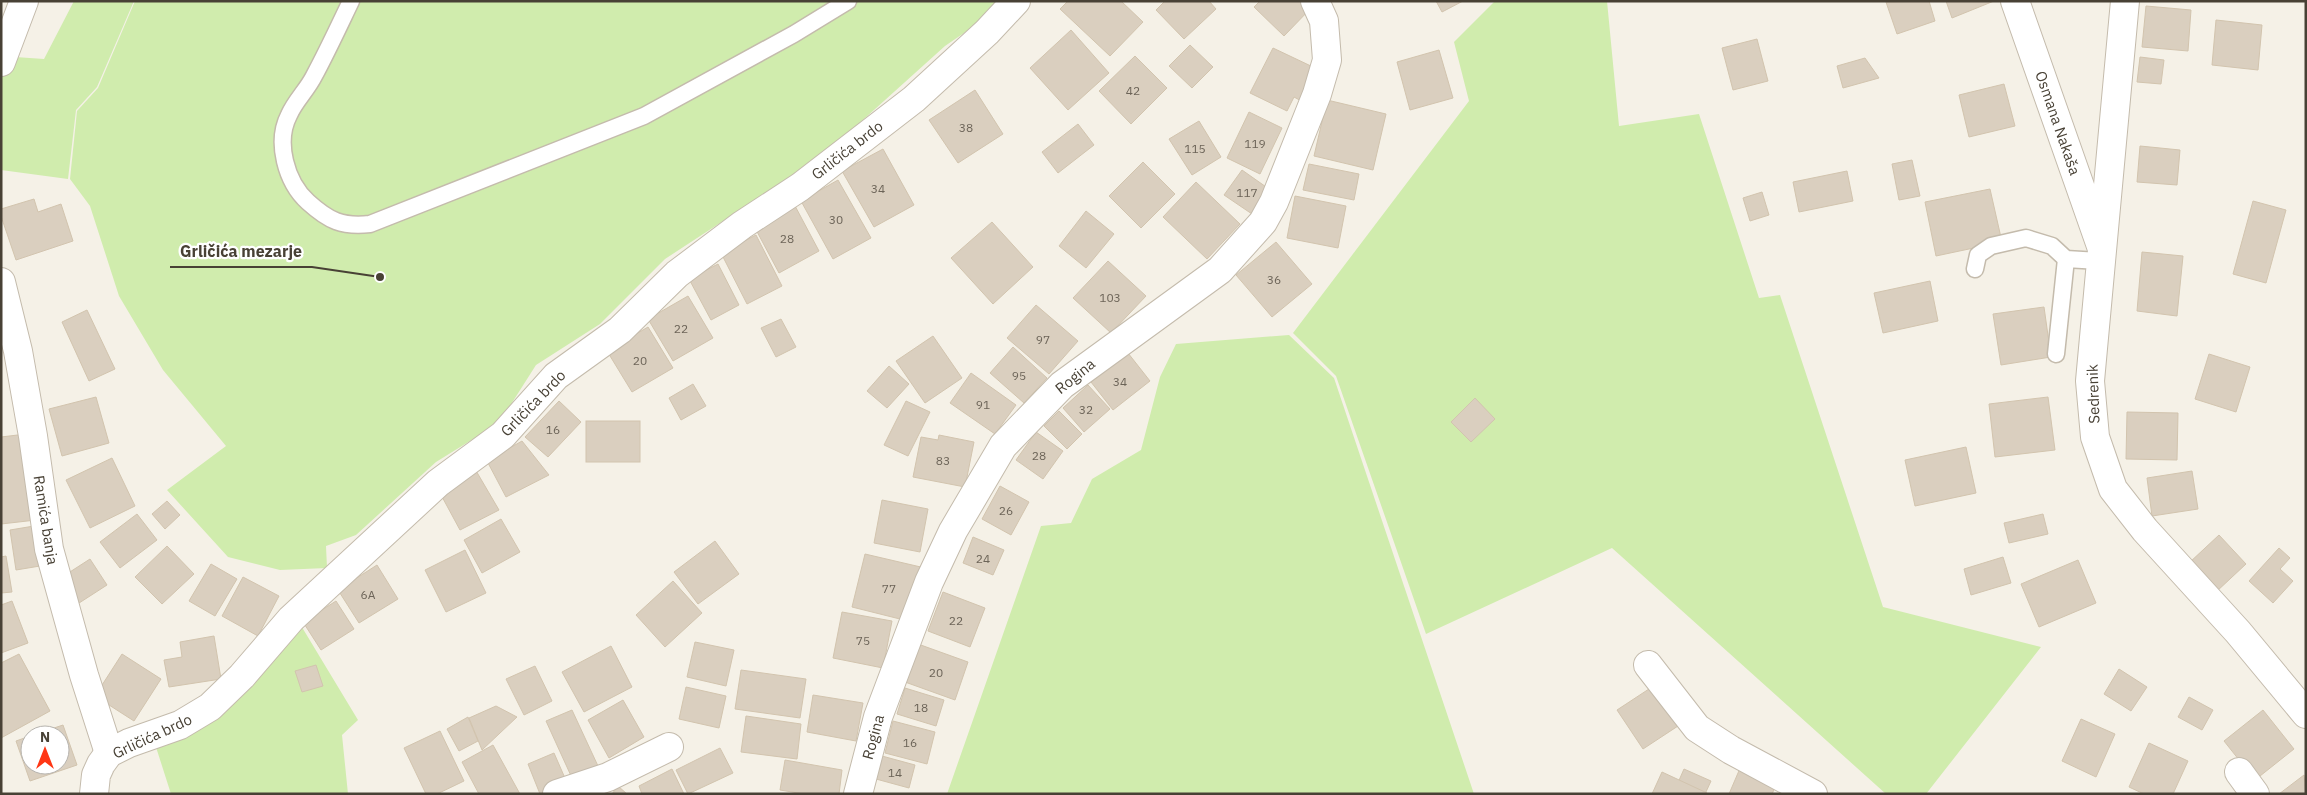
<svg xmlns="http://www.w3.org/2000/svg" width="2307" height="795" viewBox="0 0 2307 795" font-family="'IBM Plex Sans',sans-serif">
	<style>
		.green { fill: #d0ecad }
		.building { fill: #dacfbf; stroke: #d2c4ae }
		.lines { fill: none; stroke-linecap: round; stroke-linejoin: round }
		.service-casing { stroke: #c4bbac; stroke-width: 19 }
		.minor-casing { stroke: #c4bbac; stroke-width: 30 }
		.tertiary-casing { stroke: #c4bbac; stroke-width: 30 }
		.service { stroke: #fff; stroke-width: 16 }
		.minor { stroke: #fff; stroke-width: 28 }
		.tertiary { stroke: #fff; stroke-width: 28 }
		.labels { text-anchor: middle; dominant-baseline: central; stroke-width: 4.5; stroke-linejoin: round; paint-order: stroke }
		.number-label { font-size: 12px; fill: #6c6458 }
		.street-label { font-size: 15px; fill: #484135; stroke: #fff }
		.leader { fill: none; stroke: #484135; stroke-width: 2 }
		.callout-dot { fill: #484135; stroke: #fff; stroke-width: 2 }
		.callout-label { font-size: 16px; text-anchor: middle; font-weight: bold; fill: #484135; stroke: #fff; stroke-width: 4.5; stroke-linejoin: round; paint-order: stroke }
	</style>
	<rect width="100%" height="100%" fill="#f5f1e7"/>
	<!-- green -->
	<g class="green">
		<path d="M74 1H134L97 87 76 110 68 179 1 170V56L44 59Z"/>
		<path d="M135 1H999L983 20 945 46 824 155 665 259 600 324 536 365 499 423 436 462 356 535 326 546 327 568 280 570 228 557 167 490 226 446 163 370 119 296 90 206 70 179 77 111 98 88Z"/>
		<path d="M1495 1H1607L1619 126 1699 114 1759 298 1780 295 1883 607 2041 647 1926 794H1886L1612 548 1426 634 1336 376 1293 333 1469 101 1454 42Z"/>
		<path d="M1289 335 1334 378 1474 794H947L1041 526 1071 523 1092 479 1141 450 1160 377 1176 344Z"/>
		<path d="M297 619 358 720 342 735 348 794H171L155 744Z"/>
	</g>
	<!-- building -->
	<g class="building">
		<path d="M1068 1H1121L1143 22 1110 56 1060 9Z"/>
		<path d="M1165 1H1209L1216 9 1184 39 1156 10Z"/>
		<path d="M1260 1H1308L1313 6 1284 36 1254 7Z"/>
		<path d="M1436 1H1463L1442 12Z"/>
		<path d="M1929 1 1935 21 1897 34 1886 2Z"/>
		<path d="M1946 1H1994L1952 18Z"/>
		<path d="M2146 6 2191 10 2188 51 2142 47Z"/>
		<path d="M2216 20 2262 25 2258 70 2212 65Z"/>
		<path d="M1071 30 1109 73 1068 110 1030 68Z"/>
		<path d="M1757 39 1768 81 1733 90 1722 48Z"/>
		<path d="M1190 45 1213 67 1192 88 1169 66Z"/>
		<path d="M1273 48 1313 67 1306 81 1313 85 1305 103 1294 97 1287 111 1250 93Z"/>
		<path d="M1439 50 1453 98 1410 110 1397 62Z"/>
		<path d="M1135 56 1167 88 1131 124 1099 91Z"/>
		<path d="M2140 57 2164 60 2161 84 2137 82Z"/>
		<path d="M1865 58 1879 78 1843 88 1837 66Z"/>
		<path d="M2004 84 2015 126 1969 137 1959 95Z"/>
		<path d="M975 90 1003 134 958 163 929 120Z"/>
		<path d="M1327 100 1386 114 1373 170 1314 156Z"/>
		<path d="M1249 112 1282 128 1260 174 1227 158Z"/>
		<path d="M1199 121 1221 157 1192 175 1169 139Z"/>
		<path d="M1078 124 1094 145 1058 173 1042 152Z"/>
		<path d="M2140 146 2180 150 2177 185 2137 182Z"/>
		<path d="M883 149 914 205 874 227 842 171Z"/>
		<path d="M1912 160 1920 196 1899 200 1892 164Z"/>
		<path d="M1143 162 1175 194 1141 228 1109 196Z"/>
		<path d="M1309 164 1359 174 1354 200 1303 190Z"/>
		<path d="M1242 170 1269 189 1252 214 1224 195Z"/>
		<path d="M1847 171 1853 201 1799 212 1793 182Z"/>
		<path d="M838 180 871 238 833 259 801 201Z"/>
		<path d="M1196 182 1240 224 1207 259 1163 217Z"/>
		<path d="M1990 189 2002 242 1936 256 1925 202Z"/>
		<path d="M1762 192 1769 215 1750 221 1743 198Z"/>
		<path d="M1295 196 1346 206 1338 248 1287 238Z"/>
		<path d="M34 199 38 212 61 204 73 241 16 260 1 216V209Z"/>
		<path d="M2253 201 2286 210 2266 283 2233 274Z"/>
		<path d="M794 204 819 251 779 273 754 226Z"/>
		<path d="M1086 211 1114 234 1086 268 1059 246Z"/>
		<path d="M992 222 1033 267 993 304 951 258Z"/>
		<path d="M756 235 782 286 747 304 721 253Z"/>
		<path d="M1276 242 1312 284 1272 317 1236 275Z"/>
		<path d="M2142 252 2183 256 2177 316 2137 311Z"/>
		<path d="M1108 261 1146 296 1111 333 1073 298Z"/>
		<path d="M718 264 739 305 711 320 689 279Z"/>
		<path d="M1930 281 1938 321 1883 333 1874 293Z"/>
		<path d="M688 296 713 338 673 361 648 319Z"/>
		<path d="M1036 305 1078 341 1049 374 1007 338Z"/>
		<path d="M2044 307 2051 357 2001 365 1993 314Z"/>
		<path d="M87 310 115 369 89 381 62 322Z"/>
		<path d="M781 319 796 347 776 357 761 328Z"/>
		<path d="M648 327 673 368 632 392 607 351Z"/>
		<path d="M933 336 962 378 925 403 896 361Z"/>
		<path d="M1013 347 1047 378 1024 403 990 373Z"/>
		<path d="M1128 353 1150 381 1113 410 1091 382Z"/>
		<path d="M2209 354 2250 367 2236 412 2195 399Z"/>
		<path d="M889 366 909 384 887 408 867 391Z"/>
		<path d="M971 373 1016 405 995 434 950 403Z"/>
		<path d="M693 384 706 406 681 420 669 398Z"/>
		<path d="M1088 385 1110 409 1084 432 1063 408Z"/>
		<path d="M96 397 109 443 62 456 49 409Z"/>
		<path d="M2048 397 2055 450 1995 457 1989 404Z"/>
		<path d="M1475 398 1495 419 1471 442 1451 422Z"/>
		<path d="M559 401 581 422 548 457 525 437Z"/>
		<path d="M906 401 930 412 908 456 884 445Z"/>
		<path d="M1059 411 1082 434 1067 449 1044 426Z"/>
		<path d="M2127 412 2178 413 2177 460 2126 459Z"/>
		<rect x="586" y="421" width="54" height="41"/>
		<path d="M1036 432 1063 451 1043 479 1016 460Z"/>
		<path d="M26 434 36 520 1 524V437Z"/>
		<path d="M939 435 974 442 965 487 913 477 921 437 938 440Z"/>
		<path d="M522 441 549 475 506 497 487 461Z"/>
		<path d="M1966 447 1976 493 1915 506 1905 460Z"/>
		<path d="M112 458 135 506 90 528 66 480Z"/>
		<path d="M475 469 499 510 460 530 440 493Z"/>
		<path d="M2192 471 2198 509 2152 516 2147 478Z"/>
		<path d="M1000 486 1029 502 1011 535 982 519Z"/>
		<path d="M882 500 928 509 920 552 874 543Z"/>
		<path d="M167 501 180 515 165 529 152 514Z"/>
		<path d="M137 514 157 540 120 568 100 542Z"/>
		<path d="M2043 514 2048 534 2009 543 2004 523Z"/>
		<path d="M501 519 520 552 482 573 464 540Z"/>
		<path d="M34 526 40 566 16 570 10 530Z"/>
		<path d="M2219 535 2246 564 2216 592 2189 563Z"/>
		<path d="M973 537 1004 550 993 575 963 563Z"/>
		<path d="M715 541 739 574 698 604 674 572Z"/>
		<path d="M167 546 194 574 162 604 135 577Z"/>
		<path d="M2279 548 2290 558 2280 569 2293 581 2273 603 2249 581Z"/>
		<path d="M465 550 486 593 446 612 425 570Z"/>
		<path d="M865 554 925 568 912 622 852 607Z"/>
		<path d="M6 556 12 592 1 593V557Z"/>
		<path d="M2003 557 2011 583 1971 595 1964 569Z"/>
		<path d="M90 559 107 585 76 605 59 579Z"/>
		<path d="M2078 560 2096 603 2039 627 2021 584Z"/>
		<path d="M211 564 237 579 215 616 189 601Z"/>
		<path d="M377 565 398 599 359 623 338 590Z"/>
		<path d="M243 577 279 596 258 636 222 616Z"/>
		<path d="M673 581 702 613 665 647 636 615Z"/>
		<path d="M943 592 985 608 970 647 928 631Z"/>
		<path d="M12 601 28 643 1 653V605Z"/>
		<path d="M336 601 354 629 321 650 303 622Z"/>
		<path d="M842 612 892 621 883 668 833 658Z"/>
		<path d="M214 636 221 679 169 687 164 660 182 657 180 642Z"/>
		<path d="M695 642 734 650 726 686 687 677Z"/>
		<path d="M918 644 968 662 955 700 905 682Z"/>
		<path d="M611 646 632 687 584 712 562 672Z"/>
		<path d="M19 654 50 711 1 738V663Z"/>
		<path d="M122 654 161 679 134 721 95 696Z"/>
		<path d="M316 665 323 686 302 692 295 671Z"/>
		<path d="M535 666 552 701 524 715 506 679Z"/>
		<path d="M2119 669 2147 687 2131 711 2104 694Z"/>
		<path d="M741 670 806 679 800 718 735 709Z"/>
		<path d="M686 687 726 696 719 728 679 719Z"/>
		<path d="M1652 687 1678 726 1643 749 1617 710Z"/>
		<path d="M905 688 944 700 936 726 897 714Z"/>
		<path d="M813 695 863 703 856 741 807 732Z"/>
		<path d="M2189 697 2213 710 2202 730 2178 717Z"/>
		<path d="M623 700 644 737 609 758 588 720Z"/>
		<path d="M496 706 517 717 482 750 469 718Z"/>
		<path d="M572 710 598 766 572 778 546 721Z"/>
		<path d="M2263 710 2294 749 2255 780 2224 741Z"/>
		<path d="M746 716 801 724 797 759 741 752Z"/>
		<path d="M468 717 478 741 459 751 447 729Z"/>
		<path d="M2081 719 2115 734 2096 777 2062 761Z"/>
		<path d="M893 721 935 732 927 764 885 753Z"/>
		<path d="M63 725 77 765 30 781 16 741 30 736V765H60V735H33Z"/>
		<path d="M440 731 464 781 437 794H426L404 748Z"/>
		<path d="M2149 743 2188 761 2173 794H2144L2129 787Z"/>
		<path d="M493 745 520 794H479L462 762Z"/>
		<path d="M720 748 733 773 688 794 676 770Z"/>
		<path d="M554 753 568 785 548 794H540L528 764Z"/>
		<path d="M882 756 915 765 909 788 876 779Z"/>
		<path d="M785 760 842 770 839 794H804L780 790Z"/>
		<path d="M1741 766 1778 781 1772 794H1729Z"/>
		<path d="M672 769 684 794H642L639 786Z"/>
		<path d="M1684 769 1711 781 1705 794H1673Z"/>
		<path d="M1662 772 1707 793 1706 794H1652Z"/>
		<path d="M2304 775 2306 794H2279Z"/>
		<path d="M618 786 627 794H612Z"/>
	</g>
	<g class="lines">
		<!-- service casing -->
		<g class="service-casing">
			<g id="service">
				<path d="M351 1C339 26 327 52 314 76 307 90 295 101 289 115 275 142 286 182 308 202 329 221 342 227 370 224L644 116 794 34 848 1"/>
				<path d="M1975 269 1978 255 1991 246 2026 238 2052 246 2066 259 2099 261"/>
				<path d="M2056 354 2066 259"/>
			</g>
		</g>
		<!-- minor casing -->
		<g class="minor-casing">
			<g id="minor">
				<path d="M2015 1 2101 246"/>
				<path d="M1 62 24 1"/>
				<path d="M1 282 18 351 33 436 49 549 84 675 109 753"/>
				<path d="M1648 665 1697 728 1731 750 1813 794"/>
				<path d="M2239 772 2255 794"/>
				<path d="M94 794 96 775 101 764 109 753 129 743 180 725 210 707 242 676 291 619 438 483 503 435 556 376 620 330 677 274 742 225 800 187 914 99 987 32 1016 1"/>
				<path d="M557 794 608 777 669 747"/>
				<path d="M858 794 878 717 929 582 953 531 1003 446 1062 385 1220 270 1263 222 1274 202 1317 94 1327 60 1324 21 1315 1"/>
			</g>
		</g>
		<!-- tertiary casing -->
		<g class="tertiary-casing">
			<path id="tertiary" d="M2125 1 2090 381 2095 437 2113 489 2145 530 2238 632 2306 714"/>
		</g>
		<!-- service -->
		<use href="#service" class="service"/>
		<!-- minor -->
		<use href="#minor" class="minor"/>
		<!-- tertiary -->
		<use href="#tertiary" class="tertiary"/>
	</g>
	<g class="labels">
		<!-- number labels -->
		<g class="number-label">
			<text x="1133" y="90">42</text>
			<text x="966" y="127">38</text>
			<text x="1255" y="143">119</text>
			<text x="1195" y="148">115</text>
			<text x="878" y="188">34</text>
			<text x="1247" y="192">117</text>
			<text x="836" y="219">30</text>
			<text x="787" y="238">28</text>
			<text x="1274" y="279">36</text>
			<text x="1110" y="297">103</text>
			<text x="681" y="328">22</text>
			<text x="1043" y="339">97</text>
			<text x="640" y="360">20</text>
			<text x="1019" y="375">95</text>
			<text x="1120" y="381">34</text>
			<text x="983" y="404">91</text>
			<text x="1086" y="409">32</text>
			<text x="553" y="429">16</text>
			<text x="1039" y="455">28</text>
			<text x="943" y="460">83</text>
			<text x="1006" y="510">26</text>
			<text x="983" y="558">24</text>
			<text x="889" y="588">77</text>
			<text x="368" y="594">6A</text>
			<text x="956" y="620">22</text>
			<text x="863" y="640">75</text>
			<text x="936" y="672">20</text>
			<text x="921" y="707">18</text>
			<text x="910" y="742">16</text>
			<text x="895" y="772">14</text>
		</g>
		<!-- street labels -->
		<g class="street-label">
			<text transform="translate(2058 123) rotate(71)">Osmana Nakaša</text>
			<text transform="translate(847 150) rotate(-38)">Grličića brdo</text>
			<text transform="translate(1075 376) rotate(-39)">Rogina</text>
			<text transform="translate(2093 394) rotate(-92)">Sedrenik</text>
			<text transform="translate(533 403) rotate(-46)">Grličića brdo</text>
			<text transform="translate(46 520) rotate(81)">Ramića banja</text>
			<text transform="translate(152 736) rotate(-25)">Grličića brdo</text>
			<text transform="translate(873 737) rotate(-75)">Rogina</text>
		</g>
	</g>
	<!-- callouts -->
	<path class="leader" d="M380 277L312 267H170"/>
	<circle class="callout-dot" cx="380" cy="277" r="5"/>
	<g class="callout-label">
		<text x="241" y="257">Grličića mezarje</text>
	</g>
	<!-- border -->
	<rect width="2307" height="795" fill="none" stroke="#484135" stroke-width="5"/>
	<!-- north arrow -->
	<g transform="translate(45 750)"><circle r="24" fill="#ffffff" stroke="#b6b3ae"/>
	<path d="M0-4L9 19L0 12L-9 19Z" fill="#ff3614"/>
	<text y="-8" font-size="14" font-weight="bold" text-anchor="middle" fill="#484135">N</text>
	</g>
</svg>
